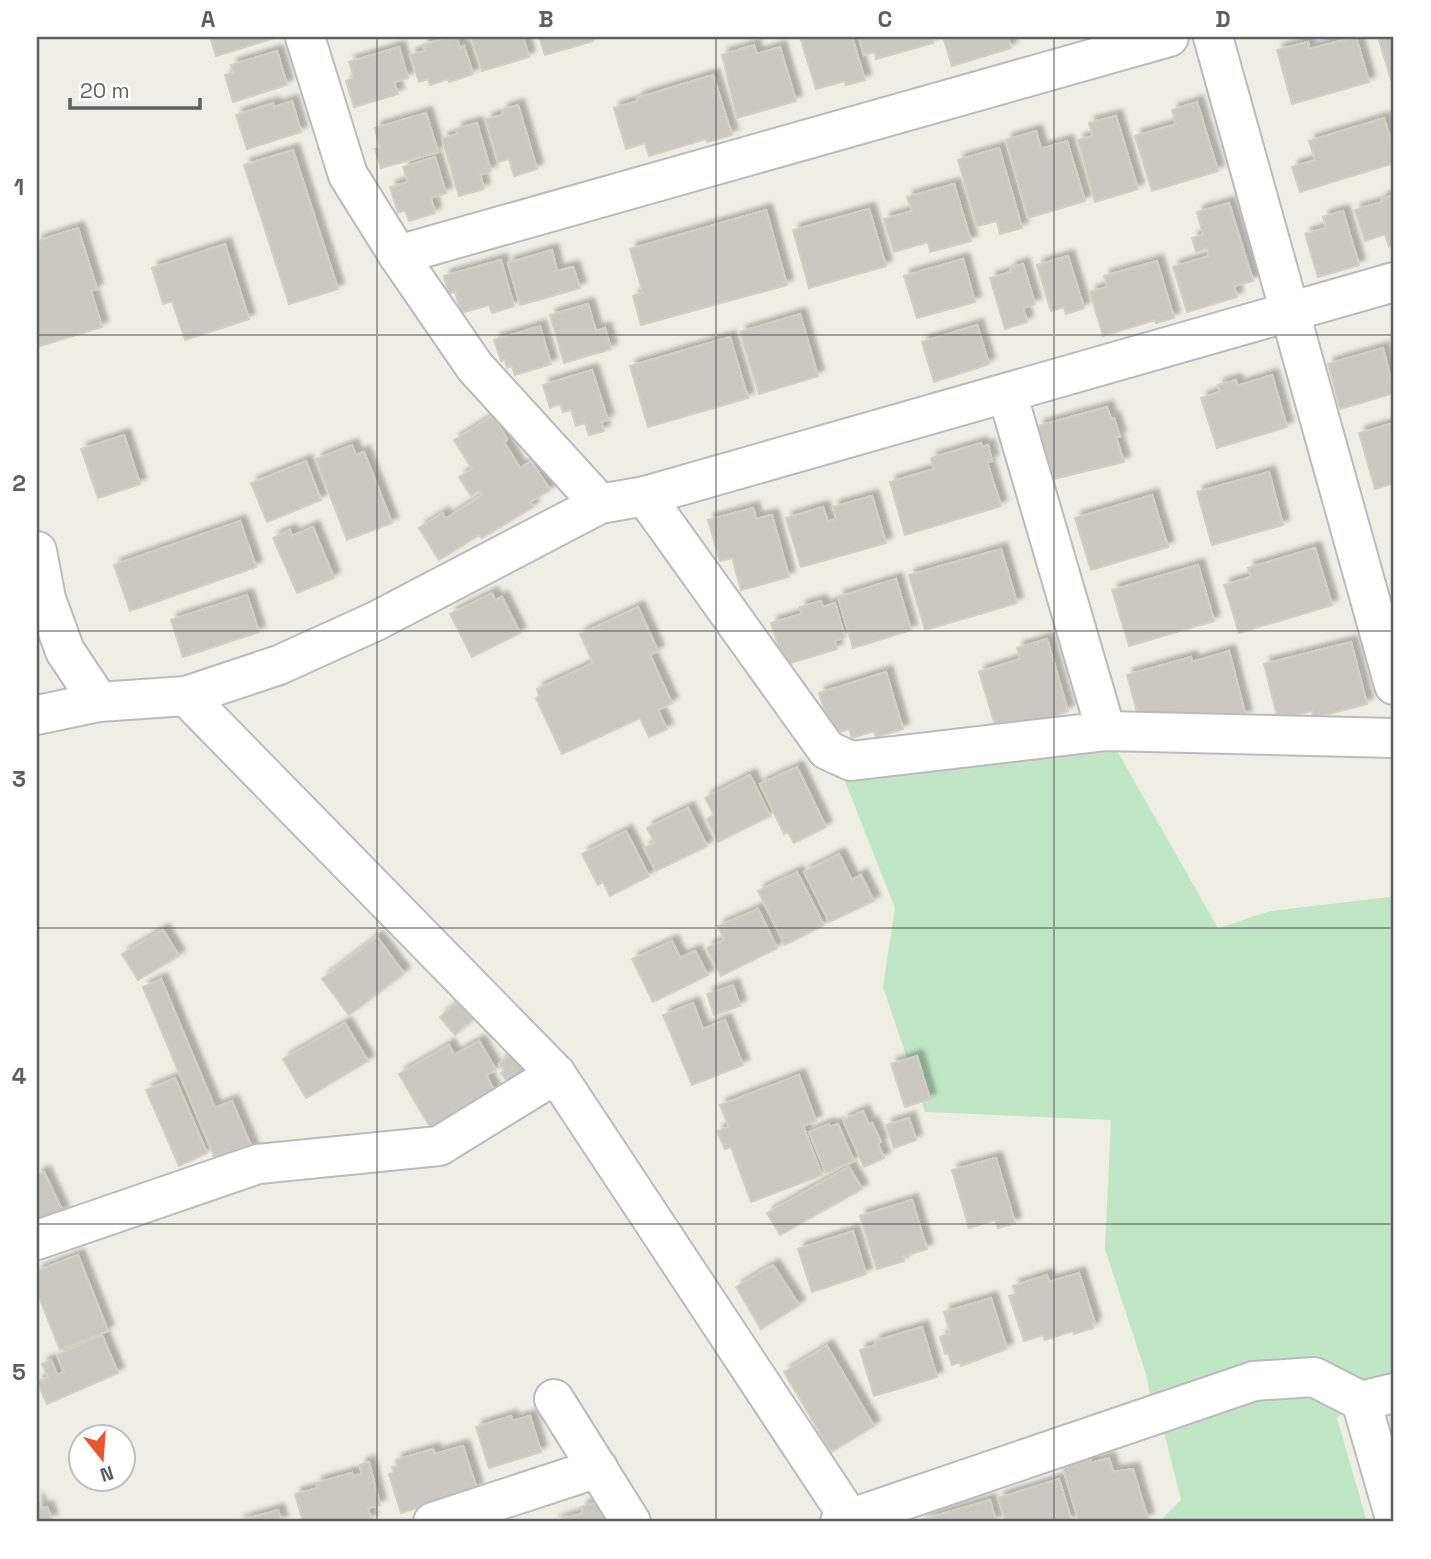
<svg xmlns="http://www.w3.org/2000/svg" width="1431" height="1559" viewBox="0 0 1431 1559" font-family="'Space Grotesk',sans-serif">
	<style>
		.green { fill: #c1e6c6 }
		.building { fill: #cac8c1; stroke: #d3d0c2; stroke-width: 2; filter: url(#shadow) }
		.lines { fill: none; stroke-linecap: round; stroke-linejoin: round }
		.minor-casing { stroke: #b9bbc0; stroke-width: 42 }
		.minor { stroke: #fff; stroke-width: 38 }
		.grid { fill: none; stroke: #5c5f65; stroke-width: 2; stroke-opacity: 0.55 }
		.neatline { fill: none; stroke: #5c5f65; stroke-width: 2.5 }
		.grid-label { font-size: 23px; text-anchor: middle; font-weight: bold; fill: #5c5f65 }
	</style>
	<defs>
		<filter id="shadow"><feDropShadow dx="6" dy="-6" stdDeviation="2" flood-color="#0004"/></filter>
	</defs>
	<rect width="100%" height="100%" fill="#efeee4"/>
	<!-- green -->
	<path class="green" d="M1116 749 1218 928 1271 911 1390 897 1394 899V1373L1382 1377 1337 1418 1367 1522H1159L1181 1500 1166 1440 1150 1395 1146 1374 1105 1249 1111 1120 925 1112 883 987 895 908 842 774Z"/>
	<!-- building -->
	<g class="building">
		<path d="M210 37H278L216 56Z"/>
		<path d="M448 37 449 40 457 38 460 48 464 46 473 74 449 82 448 79 430 85 428 79 419 82 410 55 425 51 423 45Z"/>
		<path d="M471 37H523L529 57 482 71Z"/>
		<path d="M539 37H592L593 41 545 55Z"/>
		<path d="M800 37H852L865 80 846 85 844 81 816 89Z"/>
		<path d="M859 37H932L933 43 876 59 875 52 864 55Z"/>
		<path d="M943 37H1008L1011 48 952 66Z"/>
		<path d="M1356 37 1369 82 1292 104 1277 50 1308 42 1309 49Z"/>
		<path d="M1378 37H1394V79L1391 80Z"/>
		<path d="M754 45 757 54 780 47 796 101 737 118 722 55Z"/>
		<path d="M399 47 408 78 394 82 398 94 354 107 346 81 354 78 349 62Z"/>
		<path d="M277 51 287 85 233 102 225 75 234 73 231 65Z"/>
		<path d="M713 75 732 135 707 142 706 139 649 156 645 143 626 149 614 108 638 101 637 98Z"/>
		<path d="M292 101 301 132 247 149 236 115 273 103 274 107Z"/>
		<path d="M1197 102 1218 171 1152 191 1135 136 1176 124 1172 110Z"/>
		<path d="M518 105 537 169 514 176 509 159 498 162 486 119 503 115 502 110Z"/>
		<path d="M426 113 438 152 381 168 375 149 380 148 375 128Z"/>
		<path d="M1116 116 1138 189 1095 202 1078 140 1093 136 1089 123Z"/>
		<path d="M1384 118 1394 151V163L1300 192 1292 167 1315 160 1309 141Z"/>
		<path d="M477 123 491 171 480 175 484 189 459 196 442 139 458 134 456 129Z"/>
		<path d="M1036 131 1041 149 1067 141 1085 201 1028 218 1006 140Z"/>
		<path d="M999 148 1022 228 1000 234 997 221 977 226 958 160Z"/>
		<path d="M293 150 338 289 289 304 244 165Z"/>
		<path d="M435 157 446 193 431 198 435 213 409 221 405 210 398 213 390 187 408 182 403 167Z"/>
		<path d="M954 184 971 241 930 252 928 242 894 252 884 219 912 211 907 197Z"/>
		<path d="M1394 195V245L1389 247 1385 234 1365 241 1355 210 1382 202 1381 199Z"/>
		<path d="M1229 203 1253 281 1234 286 1237 297 1187 312 1173 267 1209 256 1207 248 1196 252 1192 238 1203 235 1197 212Z"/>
		<path d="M869 209 886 266 809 288 793 230Z"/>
		<path d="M766 210 787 285 641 325 633 296 643 293 630 249Z"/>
		<path d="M1343 211 1359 265 1318 277 1305 234 1326 228 1323 217Z"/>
		<path d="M78 228 97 289 91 291 102 327 37 347V241Z"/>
		<path d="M225 244 249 319 185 340 172 301 163 304 152 268Z"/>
		<path d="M552 250 557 271 573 267 580 288 520 305 508 263Z"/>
		<path d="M1068 256 1084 308 1066 314 1064 307 1051 311 1037 265Z"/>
		<path d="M963 259 975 302 917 318 904 276Z"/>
		<path d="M501 260 514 306 492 313 489 305 461 313 455 292 448 294 444 276Z"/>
		<path d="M1157 261 1174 318 1156 323 1155 320 1103 336 1090 292 1107 287 1104 276Z"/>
		<path d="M1023 264 1035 304 1023 308 1027 322 1005 329 990 278 1011 272 1010 268Z"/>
		<path d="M588 304 596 331 605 328 611 349 564 363 550 315Z"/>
		<path d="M800 314 818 376 759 394 740 332Z"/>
		<path d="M977 325 989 364 934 382 922 342Z"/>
		<path d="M540 326 551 364 515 375 512 366 507 368 505 360 501 361 494 340Z"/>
		<path d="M730 337 748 398 648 427 630 366Z"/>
		<path d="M1383 348 1394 393 1340 409 1328 364Z"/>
		<path d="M592 370 608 420 601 422 604 431 589 435 585 423 576 426 571 410 563 412 560 404 550 408 543 385Z"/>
		<path d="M1272 375 1287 427 1217 448 1201 398 1220 392 1218 385 1236 380 1237 386Z"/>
		<path d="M1107 407 1111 419 1114 418 1120 437H1116L1124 462 1053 479 1038 426Z"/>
		<path d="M493 416 507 439 504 442 520 468 531 461 550 490 530 502 533 507 482 538 479 535 439 560 419 528 443 513 445 519 482 495 479 491 471 496 459 477 472 469 454 440Z"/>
		<path d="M1394 423V483L1375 489 1359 433Z"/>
		<path d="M124 435 140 484 98 498 81 449Z"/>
		<path d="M981 443 982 447 988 445 992 461 987 462 1001 506 905 535 890 482 934 469 931 458Z"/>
		<path d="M352 445 356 455 364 452 392 523 347 540 316 459Z"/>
		<path d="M306 461 321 500 267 522 251 483Z"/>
		<path d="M1269 472 1283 525 1212 545 1197 492Z"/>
		<path d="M1152 495 1168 547 1091 570 1075 518Z"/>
		<path d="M872 496 886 543 801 567 786 518 823 507 828 522 836 519 833 507Z"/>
		<path d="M753 508 756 519 772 515 789 577 741 590 732 558 720 561 708 520Z"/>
		<path d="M240 521 256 567 130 611 114 565Z"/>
		<path d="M313 527 334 578 297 593 273 538 290 530 292 536Z"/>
		<path d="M1315 548 1332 605 1239 633 1224 585 1251 577 1248 568Z"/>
		<path d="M1001 549 1017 603 925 630 909 575Z"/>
		<path d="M1198 565 1214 621 1129 646 1112 590Z"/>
		<path d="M896 579 911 630 853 648 838 597Z"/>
		<path d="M492 593 495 600 502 597 520 633 472 657 450 614Z"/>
		<path d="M247 595 259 632 183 657 171 620Z"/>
		<path d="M821 601 823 607 835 603 845 637 834 641 837 649 784 665 771 623 802 614 800 607Z"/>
		<path d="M638 607 658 651 650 655 672 703 658 710 667 729 649 737 640 718 562 754 536 698 539 696 537 689 593 663 580 634Z"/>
		<path d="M1047 639 1068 711 1056 715 1057 717 998 735 979 672 1020 659 1017 648Z"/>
		<path d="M1351 642 1367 704 1313 718 1312 711 1278 720 1264 664Z"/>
		<path d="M1229 651 1246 717 1139 719 1127 675 1191 657 1192 662Z"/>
		<path d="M886 672 903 729 876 737 874 731 852 738 849 729 832 734 819 693Z"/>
		<path d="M797 767 826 827 794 843 788 832 784 834 760 784Z"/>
		<path d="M750 775 770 816 718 842 707 819 714 815 705 798Z"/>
		<path d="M688 808 707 846 656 871 644 848 655 843 647 828Z"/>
		<path d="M626 831 649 876 610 896 603 882 598 885 582 854Z"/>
		<path d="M839 854 852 880 861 875 874 901 829 922 804 872Z"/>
		<path d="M797 872 824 925 785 945 758 891Z"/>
		<path d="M758 909 777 948 721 976 707 948 724 940 718 926Z"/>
		<path d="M163 930 179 956 138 980 122 954Z"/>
		<path d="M377 937 404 973 349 1015 322 979Z"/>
		<path d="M672 941 680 958 695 951 708 975 653 1002 632 959Z"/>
		<path d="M161 979 215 1108 232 1101 254 1153 216 1161 143 987Z"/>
		<path d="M733 985 740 1006 714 1015 707 994Z"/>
		<path d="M465 996 480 1013 455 1035 440 1017Z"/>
		<path d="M693 1003 703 1029 725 1020 743 1065 692 1085 663 1015Z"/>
		<path d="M345 1023 368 1061 306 1098 283 1059Z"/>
		<path d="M479 1041 496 1070 486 1075 495 1092 431 1129 399 1074 449 1045 454 1055Z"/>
		<path d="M514 1052 527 1071 509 1084 501 1073 504 1070 499 1064Z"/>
		<path d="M917 1056 930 1099 905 1107 891 1064Z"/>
		<path d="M799 1075 816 1121 803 1126 822 1175 751 1202 731 1147 725 1149 717 1131 729 1127 720 1105Z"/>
		<path d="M175 1078 207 1153 179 1166 146 1090Z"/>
		<path d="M863 1111 869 1125 872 1123 881 1142 878 1144 884 1158 864 1167 843 1120Z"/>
		<path d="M909 1118 916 1140 894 1148 886 1125Z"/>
		<path d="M829 1124 830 1127 838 1124 854 1161 826 1173 809 1132Z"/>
		<path d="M996 1158 1015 1223 998 1228 995 1220 969 1228 952 1170Z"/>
		<path d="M849 1167 862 1189 780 1235 767 1213Z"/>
		<path d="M44 1172 63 1212 37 1223V1175Z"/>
		<path d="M912 1200 927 1249 903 1256 904 1261 877 1269 860 1216Z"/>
		<path d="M853 1231 866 1274 812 1292 798 1249Z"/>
		<path d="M78 1255 108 1331 60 1350 37 1292V1271Z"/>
		<path d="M773 1265 799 1305 761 1329 736 1287Z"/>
		<path d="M1079 1273 1095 1323 1092 1324 1093 1328 1074 1334 1073 1331 1045 1340 1043 1335 1024 1341 1009 1296 1016 1294 1013 1286 1047 1275 1049 1282Z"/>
		<path d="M991 1298 1007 1349 961 1366 960 1362 952 1365 948 1353 945 1354 940 1337 950 1334 944 1312Z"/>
		<path d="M922 1327 937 1377 874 1396 860 1350 876 1345 875 1341Z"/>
		<path d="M102 1335 118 1373 47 1404 37 1382 48 1377 42 1364 51 1360 57 1375 64 1372 57 1355Z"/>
		<path d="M827 1346 874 1426 831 1452 784 1372Z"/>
		<path d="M511 1416 512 1421 530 1416 541 1452 489 1468 476 1427Z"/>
		<path d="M463 1446 477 1489 401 1513 389 1474 394 1472 392 1467 397 1466 396 1460 433 1449 435 1454Z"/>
		<path d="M1089 1456 1091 1463 1109 1458 1113 1472 1133 1469 1148 1519 1135 1522H1079L1062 1465Z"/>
		<path d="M369 1462 380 1505 368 1508 371 1520 364 1522H303L295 1494 318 1488 316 1483 352 1473 353 1476 362 1474 360 1465Z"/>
		<path d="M1059 1479 1072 1522H1006L998 1498Z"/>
		<path d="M37 1498 41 1509 47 1507 52 1520 37 1522Z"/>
		<path d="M990 1500 996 1522 918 1521Z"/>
		<path d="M600 1501 606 1522H553L583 1513 581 1507Z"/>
		<path d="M278 1510 282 1522H237Z"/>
	</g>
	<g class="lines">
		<!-- minor casing -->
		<g class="minor-casing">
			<g id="minor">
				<path d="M305 37 348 175 398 255 475 367 600 504"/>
				<path d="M1213 37 1394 685"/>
				<path d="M398 255 1169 37"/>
				<path d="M1007 393 1106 731"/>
				<path d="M645 496 827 750 851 761 1106 731 1394 738"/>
				<path d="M37 551 46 599 65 651 99 702"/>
				<path d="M186 696 556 1074 852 1522"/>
				<path d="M37 715 99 702 186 696 279 665 376 621 600 504 645 496 1394 282"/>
				<path d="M37 1240 258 1164 439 1146 556 1074"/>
				<path d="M554 1399 631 1522"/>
				<path d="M1361 1401 1394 1393"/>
				<path d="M433 1522 598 1468"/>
				<path d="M840 1522 1254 1381 1314 1377 1361 1401 1394 1515"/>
			</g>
		</g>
		<!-- minor -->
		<use href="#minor" class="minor"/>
	</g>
	<!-- grid -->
	<path class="grid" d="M377 37V1522M716 37V1522M1054 37V1522M37 335H1394M37 631H1394M37 928H1394M37 1224H1394"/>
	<!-- border -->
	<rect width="1431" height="1559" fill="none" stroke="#ffffff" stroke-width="77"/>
	<!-- north arrow -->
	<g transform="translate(102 1458) rotate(163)"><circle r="33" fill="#ffffff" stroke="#bebfc1" stroke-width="2"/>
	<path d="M0-5L12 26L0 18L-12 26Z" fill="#e95730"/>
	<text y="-10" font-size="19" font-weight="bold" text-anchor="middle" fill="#5c5f65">N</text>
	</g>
	<!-- scale -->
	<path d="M70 98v10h130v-10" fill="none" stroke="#5c5f65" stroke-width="3.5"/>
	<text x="80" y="98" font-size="21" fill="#5c5f65" stroke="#ffffff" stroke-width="5" paint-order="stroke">20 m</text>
	<rect x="38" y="38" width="1354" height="1482" class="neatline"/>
	<g class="grid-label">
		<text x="208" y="27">A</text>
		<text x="546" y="27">B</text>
		<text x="885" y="27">C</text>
		<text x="1223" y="27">D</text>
		<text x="19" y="195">1</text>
		<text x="19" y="491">2</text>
		<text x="19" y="787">3</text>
		<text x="19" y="1084">4</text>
		<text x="19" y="1380">5</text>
	</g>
</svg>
